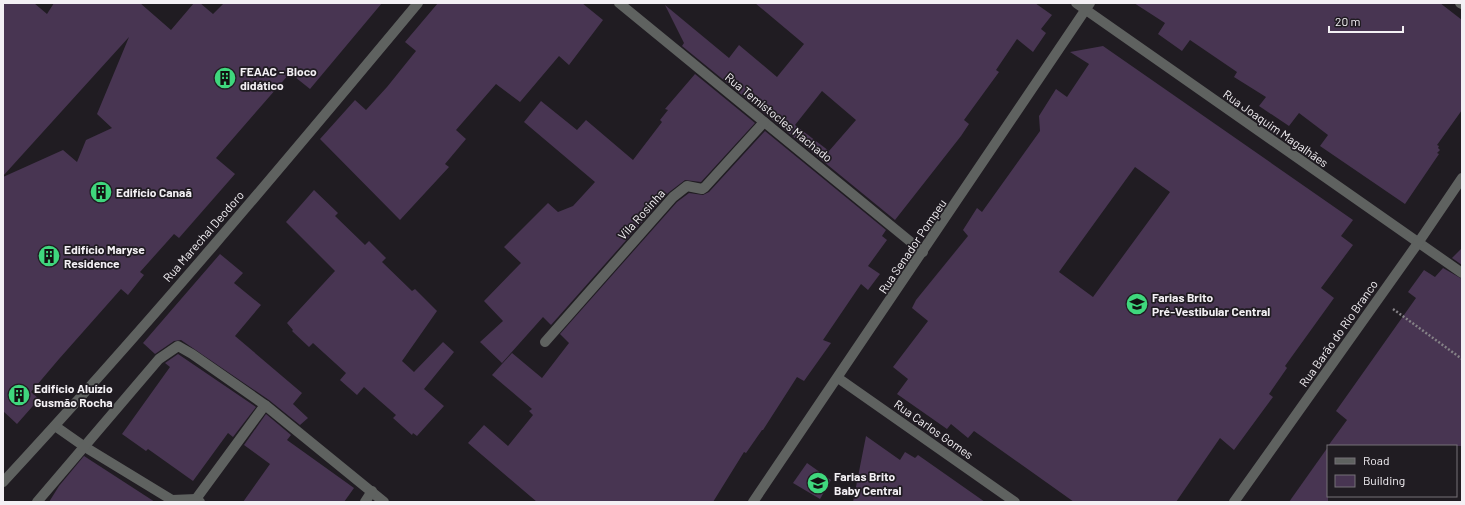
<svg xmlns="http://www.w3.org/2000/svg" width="1465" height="505" viewBox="0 0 1465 505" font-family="Barlow,sans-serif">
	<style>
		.building { fill: #483552; fill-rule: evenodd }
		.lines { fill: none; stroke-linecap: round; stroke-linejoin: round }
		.path { stroke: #848186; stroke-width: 2.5; stroke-dasharray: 2 2; stroke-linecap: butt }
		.service { stroke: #5f6260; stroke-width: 10 }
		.minor { stroke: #5f6260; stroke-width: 10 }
		.tertiary { stroke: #5f6260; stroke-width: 10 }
		.labels { text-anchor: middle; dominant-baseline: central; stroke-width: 3.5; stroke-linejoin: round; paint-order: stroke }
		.poi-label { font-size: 12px; font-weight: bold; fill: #f3f0f4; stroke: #201c22; text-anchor: start }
		.street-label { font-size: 12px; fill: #f3f0f4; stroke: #201c22 }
	</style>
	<rect width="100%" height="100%" fill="#201c22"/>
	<!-- building -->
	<g class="building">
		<path d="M3 3H34L47 14 54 3H140L171 30 194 3H200L213 14 224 3H382L310 89 290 73 216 158 235 174 179 238 174 234 140 272 144 275 128 295 121 289 59 359 31 392 39 399 17 424 3 411V177L63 150 77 162 86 140 112 128 97 114 129 37 3 176Z"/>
		<path d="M438 3H582L603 20 569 65 559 56 520 102 496 84 456 130 466 139 445 164 449 167 400 220 320 139 355 100 366 110 387 87 416 51 405 42Z"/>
		<path d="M755 3H1035L1052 15 1041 29 1046 33 1033 52 1017 39 996 70 999 72 964 120 969 124 961 136 895 220 682 46 684 43 665 5 729 58 739 45 777 77 804 44ZM822 91 856 120 829 151 795 125Z"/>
		<path d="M1134 3H1440L1462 20V110L1437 145 1439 146 1438 148 1440 150 1437 153 1439 154 1405 204 1320 146 1328 135 1299 113 1289 126 1259 106 1266 97 1234 77 1237 72 1190 40 1182 51 1158 34 1165 23Z"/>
		<path d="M1103 46 1353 220 1341 236 1353 245 1321 288 1334 298 1285 366 1287 368 1269 394 1273 397 1234 450 1220 438 1176 502H1074L974 431 968 438 951 424 947 429 897 394 908 379 893 367 928 321 912 308 916 300 968 236 963 230 977 208 982 212 1040 131 1039 116 1056 89 1067 97 1089 64 1070 52ZM1135 167 1170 192 1093 297 1059 272Z"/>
		<path d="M695 74 755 123 701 182 685 180 668 193 551 325 543 317 502 363 480 342 503 321 484 301 521 263 504 247 548 203 558 212 573 206 595 182 524 122 541 101 577 130 586 120 633 160 662 122 660 120 668 110 665 109Z"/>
		<path d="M765 131 886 230 882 236 887 240 868 266 880 274 868 290 861 284 823 340 831 343 804 381 797 377 763 430H762L746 453 744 452 713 502H537L468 443 484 425 508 446 533 415 529 411 532 409 492 375 512 353 542 378 569 343 560 334 677 202 689 193 703 195 709 192Z"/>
		<path d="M314 190 338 213 335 216 365 245 369 241 386 258 382 262 412 291 415 289 437 311 402 361 414 372 443 342 454 352 424 389 444 406 417 436 413 433 412 435 393 418 396 415 364 387 357 395 340 380 346 373 313 343 309 347 292 331 293 330 287 323 335 271 286 222Z"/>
		<path d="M1462 248V265L1452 258Z"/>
		<path d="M220 254 243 273 234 283 261 305 235 336 302 393 293 404 308 418 300 425 269 400 181 340 174 341 155 354 143 343Z"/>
		<path d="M1443 268 1462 279V446H1328L1347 420 1336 411 1416 298 1408 292 1424 270 1435 277Z"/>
		<path d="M178 354 256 407 233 437 228 433 193 481 148 449 146 451 122 434 170 367 165 363Z"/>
		<path d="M266 414 291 435 287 440 354 488 344 502H243L270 464 244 445Z"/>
		<path d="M866 436 900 460 905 452 915 458 918 455 985 502H853Z"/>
		<path d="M1328 447V502H1289Z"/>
		<path d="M84 456 155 502H49L59 486Z"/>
		<path d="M807 463 831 480 820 499 793 483Z"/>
	</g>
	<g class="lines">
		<!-- path -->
		<path class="path" d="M1393 309 1462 359"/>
		<!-- service -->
		<g class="service">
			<path d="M619 3 923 252"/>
			<path d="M545 342 673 197 687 186 702 189 705 187 764 122"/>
		</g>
		<!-- minor -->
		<g class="minor">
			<path d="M1076 3 1462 273"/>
			<path d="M1460 3 1462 4"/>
			<path d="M838 378 1015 502"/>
			<path d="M55 426 85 447 172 500 170 502"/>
			<path d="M196 499 265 405"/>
			<path d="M172 500 196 499 200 502"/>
			<path d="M37 502 159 359 178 346 192 354 265 405 384 502"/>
			<path d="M365 502 372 491"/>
		</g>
		<!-- tertiary -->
		<g class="tertiary">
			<path d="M3 482C147 327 283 165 418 3"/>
			<path d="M753 502 1090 3"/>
			<path d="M1234 502 1418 243 1462 178"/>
		</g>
	</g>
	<!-- icons -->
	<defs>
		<g id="building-disc" transform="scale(1.15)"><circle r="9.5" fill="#3fd77d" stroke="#201c22"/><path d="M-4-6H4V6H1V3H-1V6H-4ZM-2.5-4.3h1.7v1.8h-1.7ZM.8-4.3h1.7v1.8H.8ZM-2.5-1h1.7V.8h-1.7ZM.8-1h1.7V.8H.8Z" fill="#111"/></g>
		<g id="school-disc" transform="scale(1.15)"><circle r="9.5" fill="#3fd77d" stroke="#201c22"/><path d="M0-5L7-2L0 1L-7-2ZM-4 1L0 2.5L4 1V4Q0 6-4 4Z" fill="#111"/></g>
	</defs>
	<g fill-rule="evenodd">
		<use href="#building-disc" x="225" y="78"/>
		<use href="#building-disc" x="101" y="192"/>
		<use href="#building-disc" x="49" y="256"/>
		<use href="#school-disc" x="1137" y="304"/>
		<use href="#building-disc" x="19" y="395"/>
		<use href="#school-disc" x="818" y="483"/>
	</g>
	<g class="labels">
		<!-- poi labels -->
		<g class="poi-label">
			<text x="240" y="71">FEAAC - Bloco<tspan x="240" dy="14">didático</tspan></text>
			<text x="116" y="192">Edifício Canaã</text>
			<text x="64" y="249">Edifício Maryse<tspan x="64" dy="14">Residence</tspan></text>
			<text x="1152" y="297">Farias Brito<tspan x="1152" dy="14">Pré-Vestibular Central</tspan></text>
			<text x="34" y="388">Edifício Aluízio<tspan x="34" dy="14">Gusmão Rocha</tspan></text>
			<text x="834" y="476">Farias Brito<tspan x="834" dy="14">Baby Central</tspan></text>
		</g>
		<!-- street labels -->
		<g class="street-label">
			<text transform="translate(779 117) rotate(39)">Rua Temístocles Machado</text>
			<text transform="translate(1276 128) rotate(35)">Rua Joaquim Magalhães</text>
			<text transform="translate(641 214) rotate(-48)">Vila Rosinha</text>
			<text transform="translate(203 236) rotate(-49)">Rua Marechal Deodoro</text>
			<text transform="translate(912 246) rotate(-56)">Rua Senador Pompeu</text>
			<text transform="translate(1338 333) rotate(-55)">Rua Barão do Rio Branco</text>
			<text transform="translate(934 429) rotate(35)">Rua Carlos Gomes</text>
		</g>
	</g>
	<!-- border -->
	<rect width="1465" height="505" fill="none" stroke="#f3f0f4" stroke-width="8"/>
	<!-- legend -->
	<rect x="1327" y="445" width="130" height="52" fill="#201c22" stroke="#747176"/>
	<rect x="1335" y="458" width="20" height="6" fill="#5f6260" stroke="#747176"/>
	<text x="1363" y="465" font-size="12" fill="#f3f0f4">Road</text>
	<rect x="1335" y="475" width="20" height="12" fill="#483552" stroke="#747176"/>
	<text x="1363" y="485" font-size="12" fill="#f3f0f4">Building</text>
	<!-- scale -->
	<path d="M1329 26v6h74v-6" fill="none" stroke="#f3f0f4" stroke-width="2"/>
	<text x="1335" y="26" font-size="12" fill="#f3f0f4" stroke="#201c22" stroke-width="3" paint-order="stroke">20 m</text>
</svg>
